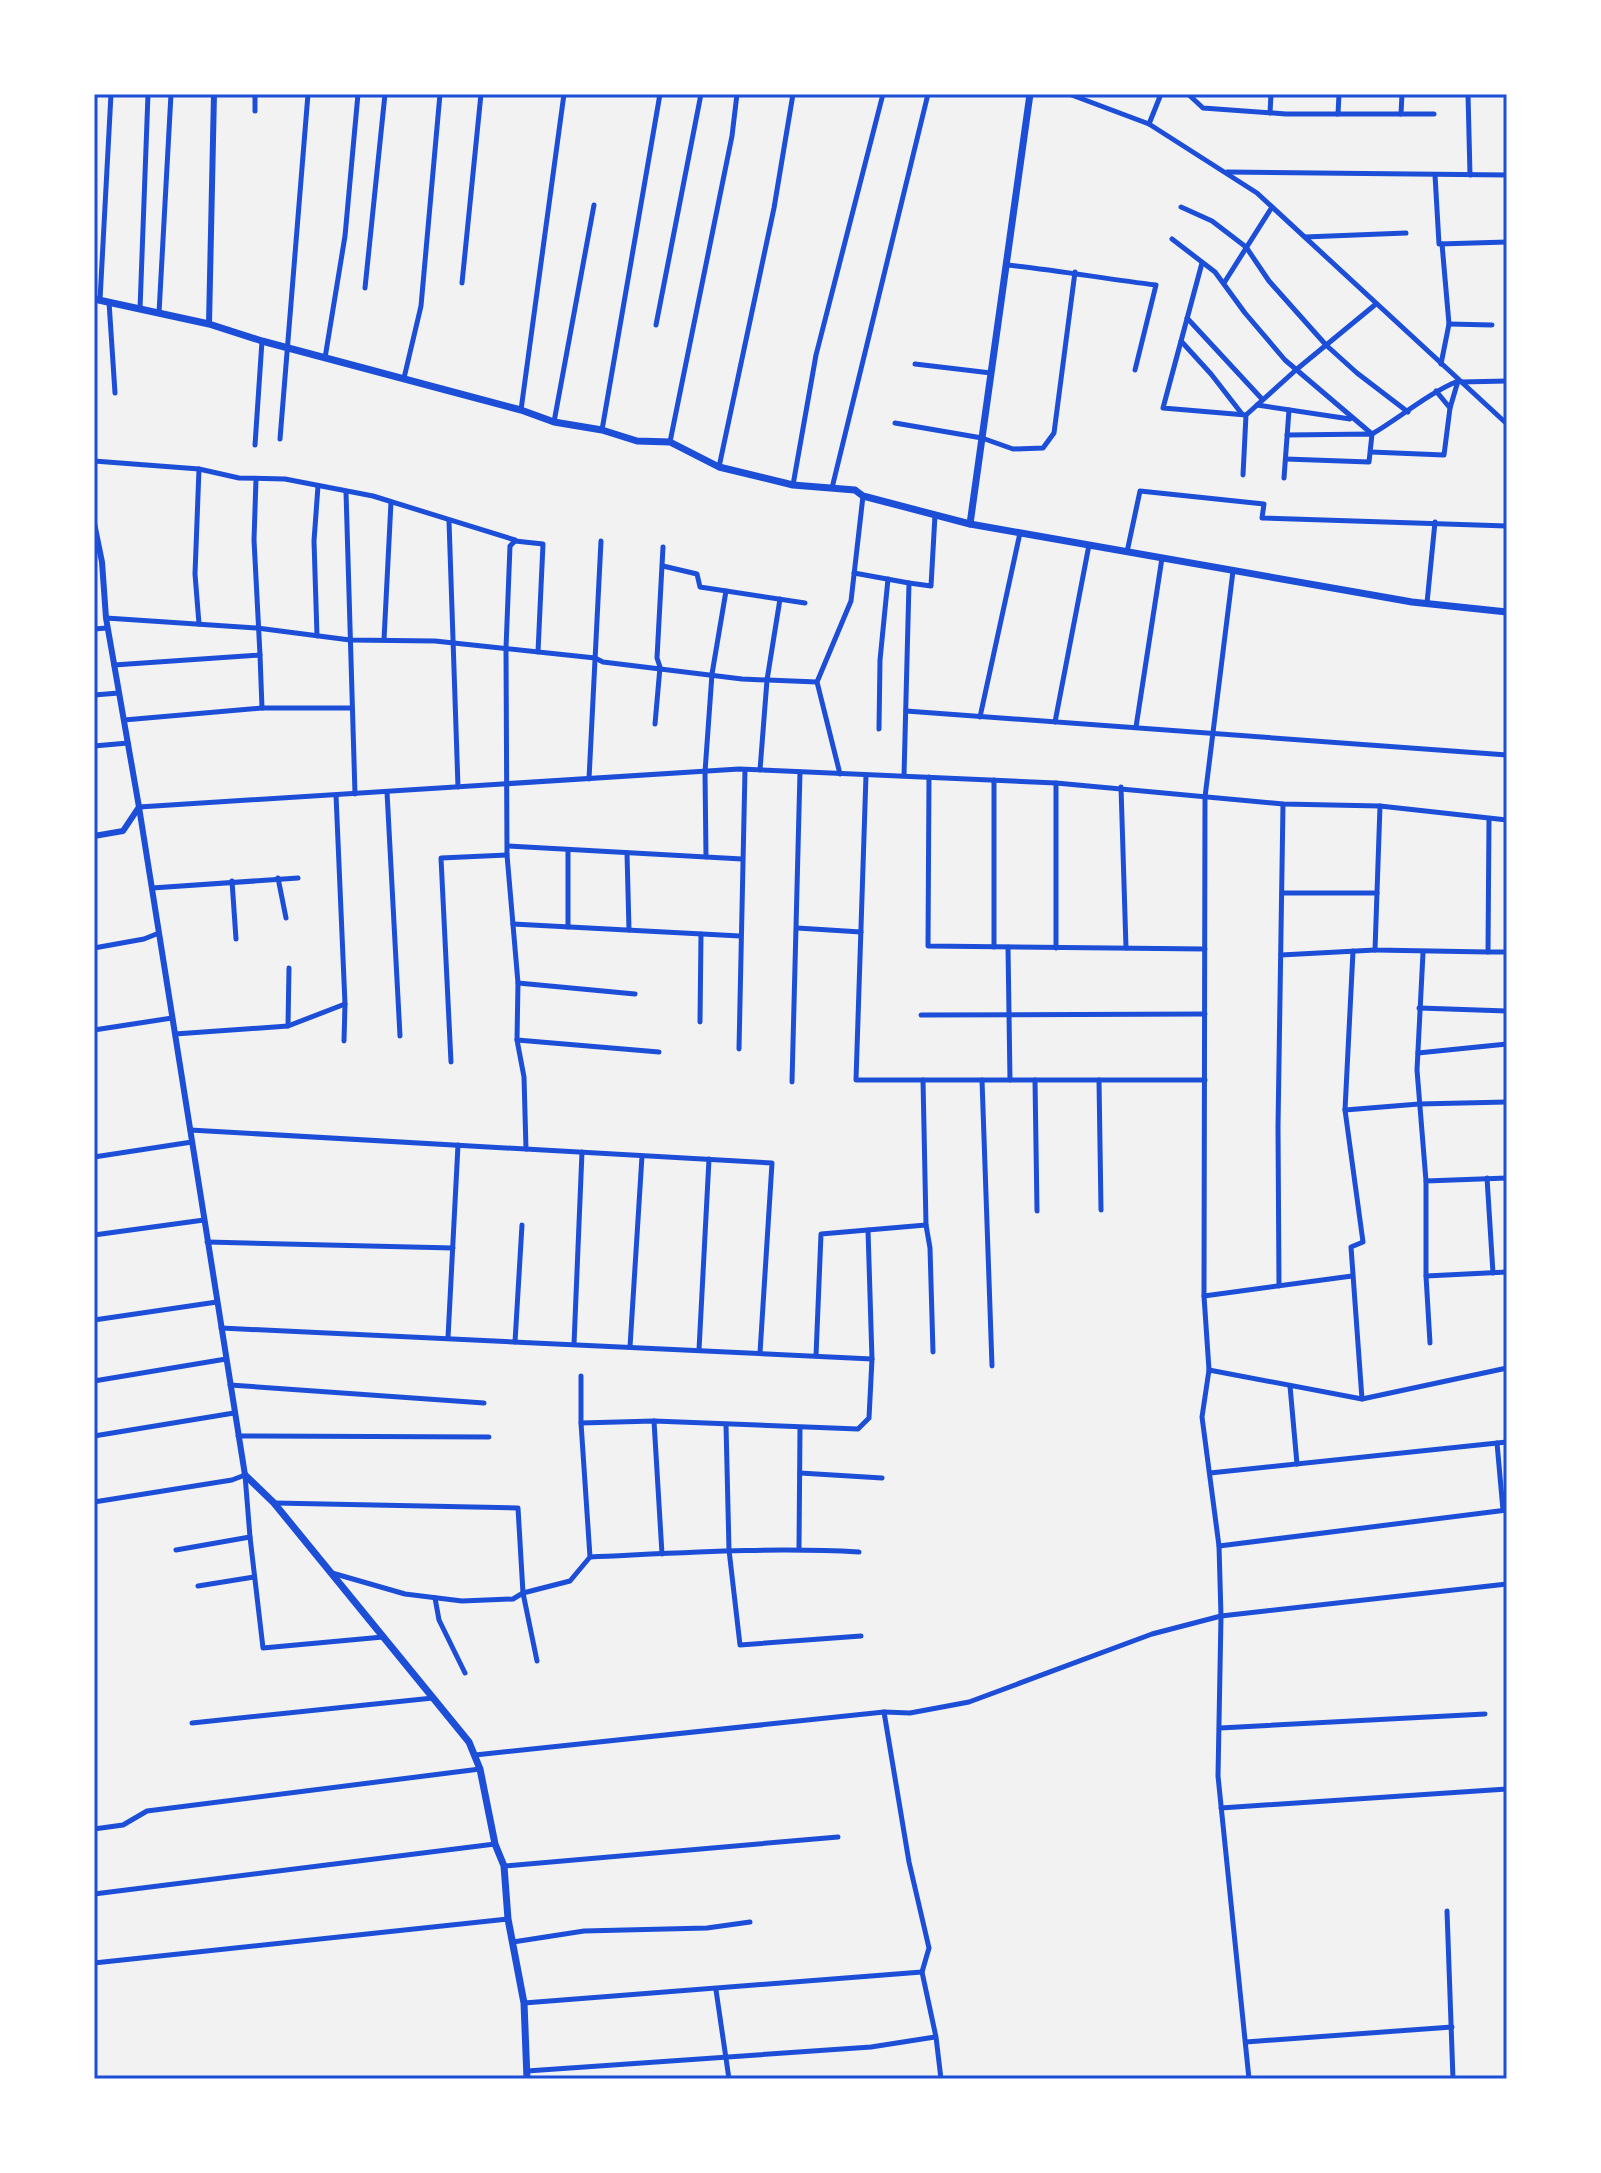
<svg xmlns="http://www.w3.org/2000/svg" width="1601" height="2173" viewBox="0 0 1601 2173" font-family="Raleway,sans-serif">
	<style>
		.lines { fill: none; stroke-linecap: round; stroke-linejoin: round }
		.minor { stroke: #1d4ed8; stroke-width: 5 }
		.tertiary { stroke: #1d4ed8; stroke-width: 6 }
		.secondary { stroke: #1d4ed8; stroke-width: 7 }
		.neatline { fill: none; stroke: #1d4ed8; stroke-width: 3 }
	</style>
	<rect width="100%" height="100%" fill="#f2f2f2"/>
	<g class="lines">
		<!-- minor -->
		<g class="minor">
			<path d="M1069 94 1149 124 1257 193 1507 424"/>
			<path d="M1188 94 1203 108 1286 114H1434"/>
			<path d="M1468 94 1470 175"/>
			<path d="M255 111V94"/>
			<path d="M1270 113 1271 94"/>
			<path d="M1338 114 1339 94"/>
			<path d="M1401 114 1402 94"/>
			<path d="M1149 124 1161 94"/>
			<path d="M1227 172 1507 175"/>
			<path d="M1435 175 1439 244 1507 242"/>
			<path d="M1181 207 1212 221 1246 247 1269 281 1326 345 1357 373 1408 412"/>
			<path d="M1305 237 1406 233"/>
			<path d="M1172 239 1215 272 1245 313 1285 360 1372 434C1401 417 1427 394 1458 381"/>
			<path d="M1202 263 1163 408 1246 415"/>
			<path d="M1007 265C1057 270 1106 279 1156 285L1135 370"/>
			<path d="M462 283 481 94"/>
			<path d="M1224 283 1272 207"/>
			<path d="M365 288 385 94"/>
			<path d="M100 300 111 94"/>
			<path d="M109 302 115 393"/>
			<path d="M140 309 148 94"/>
			<path d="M159 313 171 94"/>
			<path d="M1187 318 1262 399"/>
			<path d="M1449 324 1492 325"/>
			<path d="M656 325 701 94"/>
			<path d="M1181 341 1211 374 1242 414"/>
			<path d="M325 358 345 236 358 94"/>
			<path d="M915 364 991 373"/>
			<path d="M1441 364 1449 324 1442 244"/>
			<path d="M404 378 421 306 440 94"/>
			<path d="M1461 382 1507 381"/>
			<path d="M1257 405 1350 419"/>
			<path d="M1450 408 1458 381"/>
			<path d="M521 410 564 94"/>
			<path d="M554 422 594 205"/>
			<path d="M895 423 982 438 1013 449 1043 448 1054 433 1075 272"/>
			<path d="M602 430 660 94"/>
			<path d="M280 439 308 94"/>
			<path d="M670 442 732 136 737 94"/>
			<path d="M255 445 262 341"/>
			<path d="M1371 452 1444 455 1450 408 1436 391"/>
			<path d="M1286 459 1369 462 1372 434 1287 435"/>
			<path d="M94 461 199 469 239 478 285 479 373 496 515 540"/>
			<path d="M719 467 774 208 793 94"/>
			<path d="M1243 475 1246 415 1297 369 1376 304"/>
			<path d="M1284 478 1289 410"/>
			<path d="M793 485 816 355 883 94"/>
			<path d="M832 488 928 94"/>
			<path d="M346 492 355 794"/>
			<path d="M449 521 458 787"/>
			<path d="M1127 552 1140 491 1264 504 1262 518 1507 526"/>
			<path d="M663 566 697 574 700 587 805 603"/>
			<path d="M1233 571 1205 797 1204 1296 1209 1370 1202 1417 1219 1546 1221 1616 1218 1776 1249 2079"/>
			<path d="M854 573 909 583 904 776"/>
			<path d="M909 583 931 586 935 515"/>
			<path d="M1427 603 1435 522"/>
			<path d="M106 618 257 628 350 640 435 641 595 658 603 662 742 679 817 682"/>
			<path d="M199 624 195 574 199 469"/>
			<path d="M94 629 107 628"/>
			<path d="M317 636 314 541 318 486"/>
			<path d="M384 640 391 502"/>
			<path d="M538 652 543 544 515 541 510 546 506 648 507 855 518 983 517 1040 659 1052"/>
			<path d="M260 655 262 708"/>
			<path d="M114 665 260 655 254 540 256 479"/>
			<path d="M94 695 119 693"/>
			<path d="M906 711 1507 755"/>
			<path d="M980 717 1020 533"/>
			<path d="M124 720 262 708H351"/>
			<path d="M1055 722 1089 545"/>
			<path d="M655 724 660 667 657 658 663 547"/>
			<path d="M1136 727 1162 558"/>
			<path d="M879 729 880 660 888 579"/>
			<path d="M94 746 128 743"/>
			<path d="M760 770 767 680 780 599"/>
			<path d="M840 774 817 682 851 601 863 496"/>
			<path d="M866 775 856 1080H1205"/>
			<path d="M929 777 928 946 1205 949"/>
			<path d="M589 779 601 541"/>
			<path d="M994 780V947"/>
			<path d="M1056 783V948"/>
			<path d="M1121 787 1126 948"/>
			<path d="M387 792 400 1036"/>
			<path d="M336 795 345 1004 344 1041"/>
			<path d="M1380 806 1375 950 1488 952 1489 819"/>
			<path d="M139 807 739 769 1056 783 1283 804 1380 806 1507 820"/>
			<path d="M508 846 742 859"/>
			<path d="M568 850V927"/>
			<path d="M627 853 629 930"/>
			<path d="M706 857 705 772 712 674 726 591"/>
			<path d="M278 878 286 918"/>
			<path d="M232 881 236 939"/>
			<path d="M152 888 298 878"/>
			<path d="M1282 893H1377"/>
			<path d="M513 924 740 936"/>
			<path d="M797 928 861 932"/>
			<path d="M1008 947 1010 1080"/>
			<path d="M94 948 144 939 159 933"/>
			<path d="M1353 951 1345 1110 1363 1242 1351 1247 1362 1399"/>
			<path d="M1488 952H1507"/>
			<path d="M1423 953 1417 1070 1426 1181"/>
			<path d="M1281 955 1375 950"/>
			<path d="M518 983 635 994"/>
			<path d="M1419 1008 1507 1011"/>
			<path d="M921 1015 1205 1014"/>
			<path d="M700 1022 701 934"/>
			<path d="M288 1026 345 1004"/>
			<path d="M94 1030 172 1018"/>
			<path d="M175 1034 288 1026 289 968"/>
			<path d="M517 1040 524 1077 526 1149"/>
			<path d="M739 1049 745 770"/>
			<path d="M1418 1053 1507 1044"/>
			<path d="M451 1062 441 858 507 855"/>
			<path d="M923 1080 926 1225 930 1248 933 1352"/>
			<path d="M982 1080 992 1366"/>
			<path d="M1035 1080 1037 1211"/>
			<path d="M1099 1080 1101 1210"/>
			<path d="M792 1082 800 772"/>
			<path d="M1345 1110 1419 1104 1507 1102"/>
			<path d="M190 1130 772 1163 760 1353"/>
			<path d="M94 1157 192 1142"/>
			<path d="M1487 1178 1493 1273"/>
			<path d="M94 1235 204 1220"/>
			<path d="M207 1242 453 1248"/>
			<path d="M1426 1276 1507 1272"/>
			<path d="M1279 1286 1278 1127 1283 804"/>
			<path d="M1204 1296 1352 1276"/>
			<path d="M94 1320 217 1302"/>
			<path d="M221 1328 872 1359"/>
			<path d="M448 1338 458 1145"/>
			<path d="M515 1342 522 1225"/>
			<path d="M1430 1343 1426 1276V1181L1507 1178"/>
			<path d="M574 1344 582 1152"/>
			<path d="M630 1347 642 1156"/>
			<path d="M699 1350 709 1159"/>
			<path d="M816 1356 821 1234 926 1225"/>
			<path d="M1209 1370 1362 1399 1507 1368"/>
			<path d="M94 1381 226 1359"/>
			<path d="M230 1385 484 1403"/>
			<path d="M1290 1386 1297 1464"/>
			<path d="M654 1421 662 1554"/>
			<path d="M581 1423 654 1421 858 1429 869 1418 872 1359 868 1230"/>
			<path d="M726 1425 729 1550 740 1645 861 1636"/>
			<path d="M94 1436 234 1413"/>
			<path d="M238 1436 489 1437"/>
			<path d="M1497 1443 1503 1510"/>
			<path d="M800 1473 882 1478"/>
			<path d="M1210 1473 1507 1442"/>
			<path d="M94 1502 232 1480 245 1475 250 1537 263 1648 383 1637"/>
			<path d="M275 1503 518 1508 523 1593 537 1661"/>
			<path d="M1219 1546 1507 1510"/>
			<path d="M799 1549 800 1428"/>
			<path d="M176 1550 250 1537"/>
			<path d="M590 1557C680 1553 769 1547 859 1552"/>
			<path d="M332 1573 405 1594 462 1601 513 1599 523 1593 570 1581 590 1557 581 1423V1376"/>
			<path d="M198 1586 254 1577"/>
			<path d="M435 1598 439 1620 465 1673"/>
			<path d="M884 1712 910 1713 969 1702 1152 1634 1221 1616 1507 1584"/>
			<path d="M192 1723 433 1698"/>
			<path d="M1220 1728 1485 1714"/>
			<path d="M475 1755 884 1712 909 1862 929 1948 922 1972 936 2037 941 2079"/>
			<path d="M1221 1808 1507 1789"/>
			<path d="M94 1829 123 1825 147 1811 480 1769"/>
			<path d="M504 1866 838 1837"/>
			<path d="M94 1894 495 1844"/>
			<path d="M1447 1911 1453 2079"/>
			<path d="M513 1942 584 1931 707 1928 750 1922"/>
			<path d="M94 1963 508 1919"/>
			<path d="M716 1990 729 2079"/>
			<path d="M524 2003 922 1972"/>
			<path d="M1246 2042 1452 2027"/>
			<path d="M527 2071 871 2047 935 2037"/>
		</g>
		<!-- tertiary -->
		<g class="tertiary">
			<path d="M209 324 214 94"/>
			<path d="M94 523 102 562 106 618 139 807 245 1475"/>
			<path d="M94 836 123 831 139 807"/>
		</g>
		<!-- secondary -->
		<g class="secondary">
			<path d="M94 299 209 324 262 341 521 410 554 422 602 430 637 441 670 442 719 467 793 485 855 490 863 496 970 524 1412 602 1507 612"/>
			<path d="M970 524 1030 94"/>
			<path d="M245 1475 274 1503 469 1742 480 1769 495 1844 504 1866 508 1919 524 2003 527 2079"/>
		</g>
	</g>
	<!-- border -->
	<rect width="1601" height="2173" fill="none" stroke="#ffffff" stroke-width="192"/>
	<rect x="96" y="96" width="1409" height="1981" class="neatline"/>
</svg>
